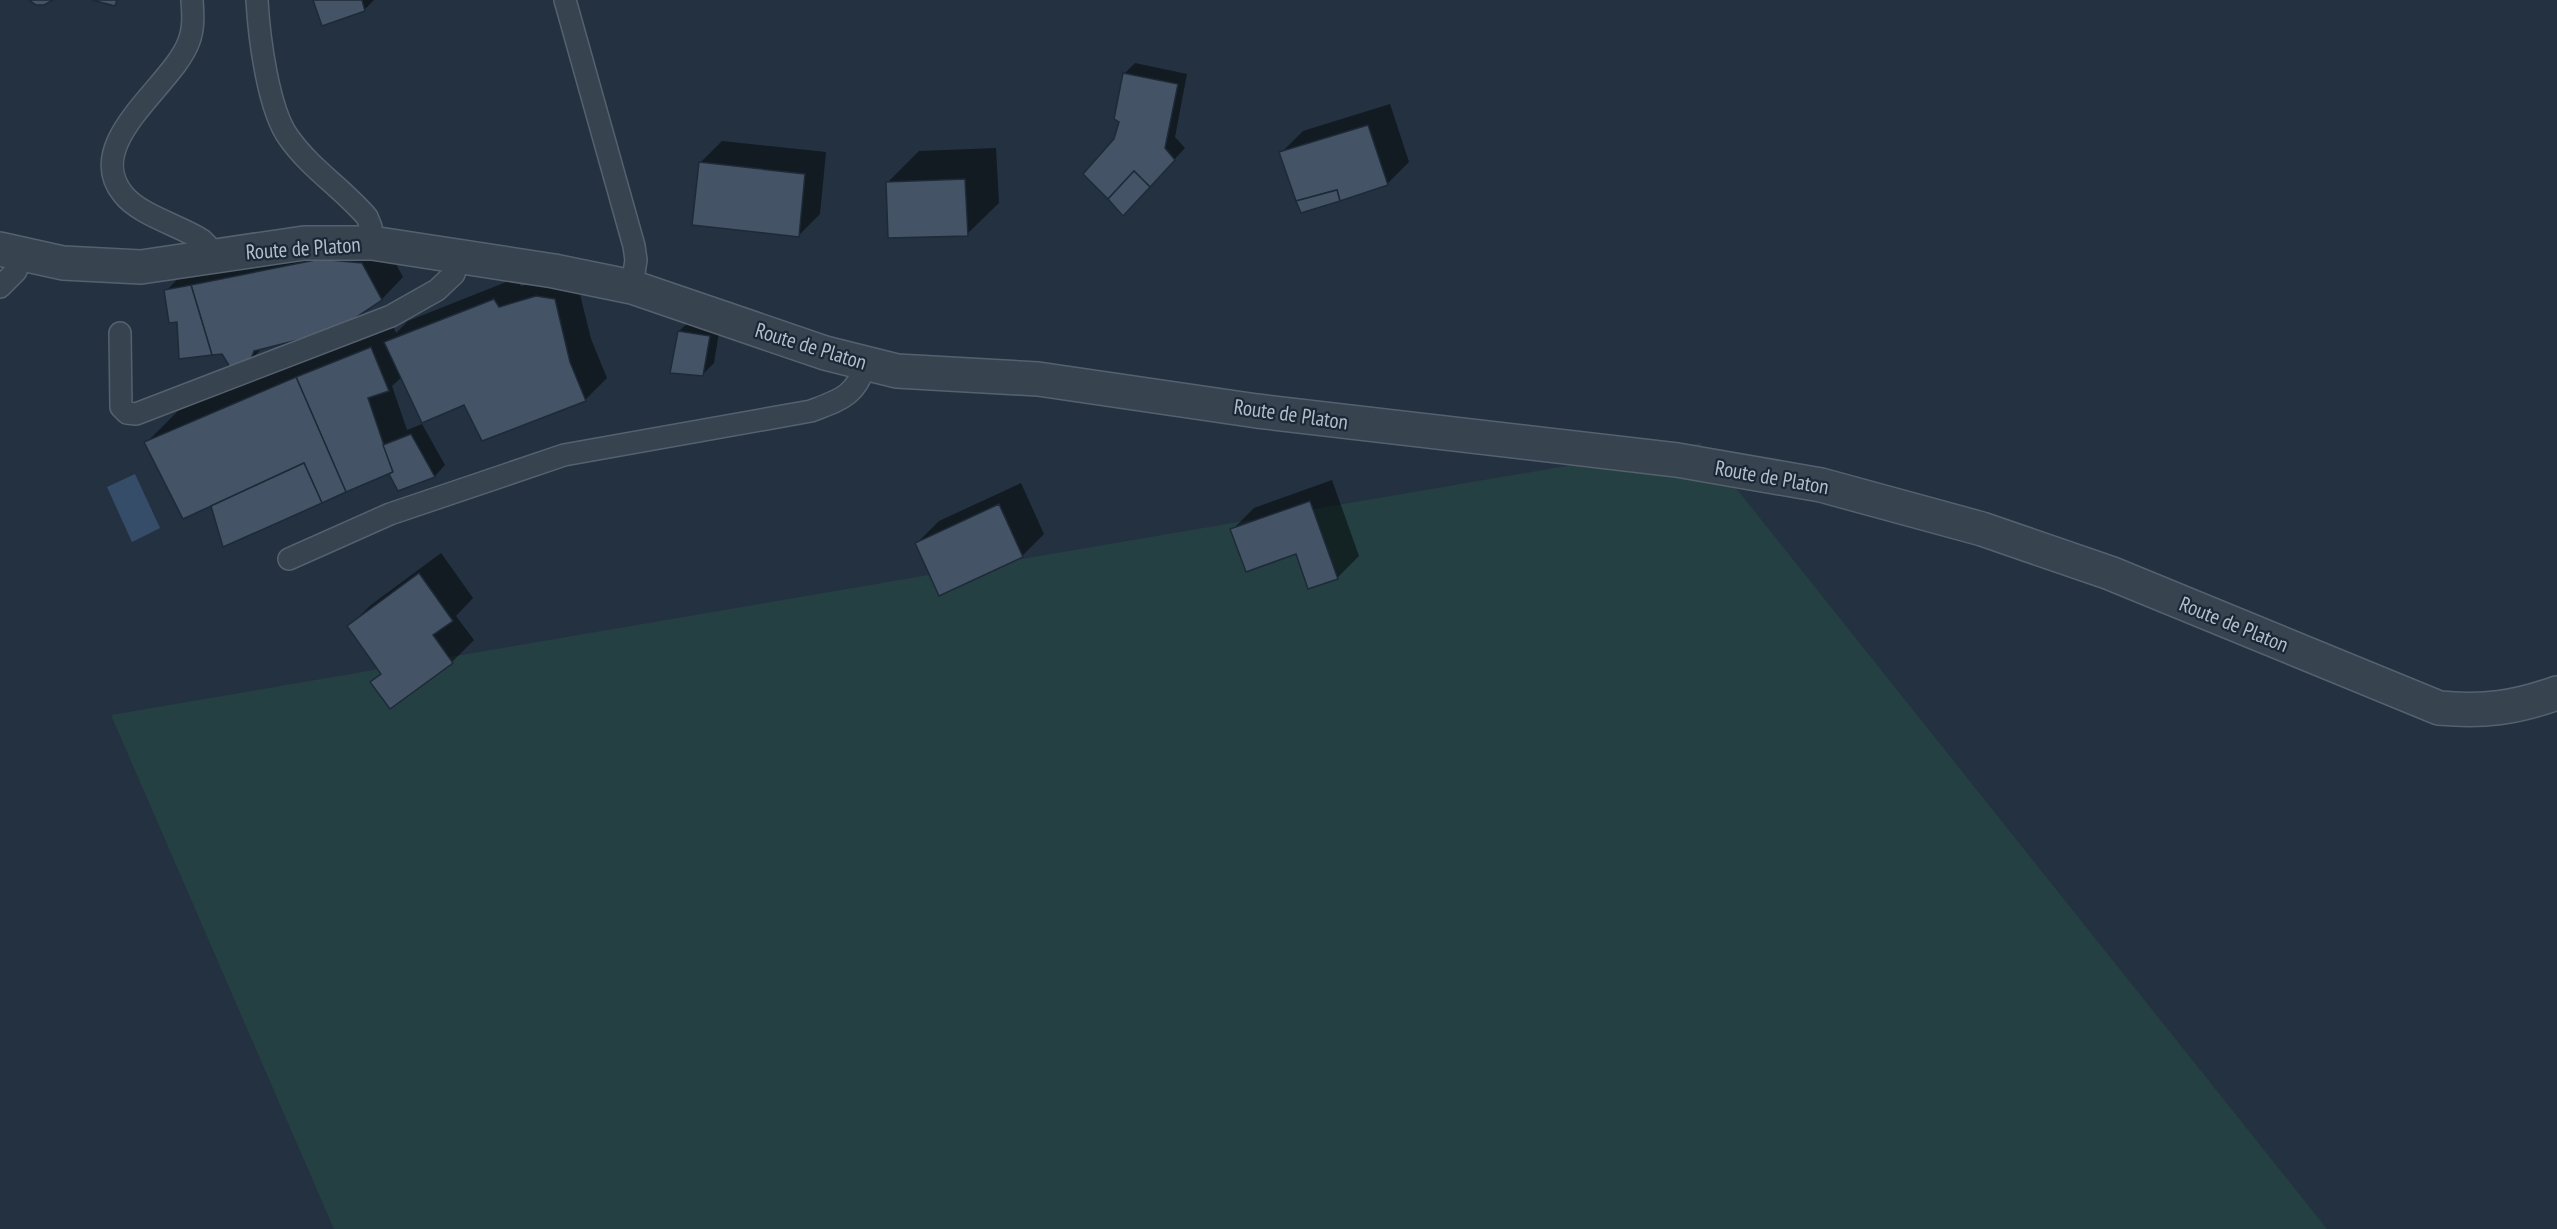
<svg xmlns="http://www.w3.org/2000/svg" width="2557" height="1229" viewBox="0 0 2557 1229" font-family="'PT Sans Narrow',sans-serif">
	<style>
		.green { fill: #254042 }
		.water { fill: #364d69 }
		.shadow { fill: #0007 }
		.building { fill: #445365; stroke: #1e2a38; stroke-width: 1.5 }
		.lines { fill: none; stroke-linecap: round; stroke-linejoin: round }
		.service-casing { stroke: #55616e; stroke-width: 24 }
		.minor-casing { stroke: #55616e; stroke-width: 36 }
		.service { stroke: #384350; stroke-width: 21 }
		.minor { stroke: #384350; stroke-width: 33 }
		.labels { text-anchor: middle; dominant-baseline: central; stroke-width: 4.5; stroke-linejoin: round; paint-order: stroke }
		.street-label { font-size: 21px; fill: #b4becb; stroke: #1c2836 }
	</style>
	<rect width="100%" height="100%" fill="#233141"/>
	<!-- green -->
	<path class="green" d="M1700 443 2327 1229H334L111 715Z"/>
	<!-- water -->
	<path class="water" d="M135 474 160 528 132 542 107 487Z"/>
	<!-- shadow -->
	<g class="shadow">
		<path d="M315 0H374L364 10Z"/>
		<path d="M1135 63 1187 74 1175 137 1185 148 1134 203 1115 139 1120 121 1124 74Z"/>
		<path d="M1390 104 1409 162 1387 184 1281 153 1303 131Z"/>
		<path d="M722 141 826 152 820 214 798 236 700 163Z"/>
		<path d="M996 148 999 203 967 234 887 183 919 151Z"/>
		<path d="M384 242 403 277 382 299 263 347 245 366 178 320 166 291 197 259Z"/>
		<path d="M559 275 576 278 591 339 607 378 585 400 464 403 402 377 392 386 407 430 422 424 445 465 435 476 399 489 390 472 212 504 146 443 178 411 328 347 330 352 393 326 396 333 408 321 516 278 521 286Z"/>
		<path d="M690 321 720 326 714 363 703 374 679 331Z"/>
		<path d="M1332 480 1359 556 1337 578 1297 553 1232 530 1254 508Z"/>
		<path d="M1021 483 1044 534 1022 556 917 543 939 521Z"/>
		<path d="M441 553 473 598 456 616 474 640 452 662 372 682 382 672 349 626 371 605Z"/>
	</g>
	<!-- building -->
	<g class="building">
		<path d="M29 0H53L44 5H36Z"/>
		<path d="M92 0H117L115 6Z"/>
		<path d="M313 0H362L365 11 322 26Z"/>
		<path d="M1123 73 1178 84 1165 148 1175 160 1150 187 1134 171 1108 199 1083 174 1114 139 1119 122 1114 119Z"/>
		<path d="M1368 125 1388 185 1340 201 1337 190 1296 201 1279 152Z"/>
		<path d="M699 162 805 174 799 237 692 225Z"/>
		<path d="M1134 171 1150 187 1123 216 1108 199Z"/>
		<path d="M965 179 968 236 888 238 886 182Z"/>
		<path d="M1337 190 1340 201 1301 213 1296 201Z"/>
		<path d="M320 259 362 263 382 300 337 330 254 351 251 359 230 367 222 354 212 355 191 285Z"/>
		<path d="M191 285 212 355 179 359 177 322 169 323 164 290Z"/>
		<path d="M536 296 555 299 570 362 586 401 482 441 464 405 422 423 384 342 494 299 499 307Z"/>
		<path d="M678 331 710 336 703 376 670 373Z"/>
		<path d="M371 347 389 391 368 398 393 472 346 492 296 377Z"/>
		<path d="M296 377 346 492 322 503 304 463 183 519 144 442Z"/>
		<path d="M411 434 435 477 398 491 389 474 393 472 383 445Z"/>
		<path d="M304 463 322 503 223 547 211 506Z"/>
		<path d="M1310 501 1338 579 1308 589 1296 554 1246 572 1230 529Z"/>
		<path d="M999 504 1023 557 939 596 915 543Z"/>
		<path d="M419 573 453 621 433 635 453 663 390 709 370 682 381 674 347 626Z"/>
	</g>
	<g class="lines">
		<!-- service casing -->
		<g class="service-casing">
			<g id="service">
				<path d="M192 0C193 14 194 28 189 41 174 85 81 142 123 194 139 215 179 225 202 240L207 245 209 257"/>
				<path d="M257 0C259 36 268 110 289 138 310 168 343 189 367 217L371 227 372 243"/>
				<path d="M565 0 634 246 636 260 632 287"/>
				<path d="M0 287 16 271 21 254"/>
				<path d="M120 333 121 407 127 413 136 414 391 316 437 290 454 274 459 256"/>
				<path d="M289 559 390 514 564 455 811 411C842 399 855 396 866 364"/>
			</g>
		</g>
		<!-- minor casing -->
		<g class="minor-casing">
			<path id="minor" d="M0 249 63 263 141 267 304 243H372L554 271 632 287 825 353 897 371 1038 379 1257 411 1677 460 1821 485 1982 529 2110 573 2439 708C2484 712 2515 708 2557 693"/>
		</g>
		<!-- service -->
		<use href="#service" class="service"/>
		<!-- minor -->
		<use href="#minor" class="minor"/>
	</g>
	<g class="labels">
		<!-- street labels -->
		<g class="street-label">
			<text transform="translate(303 248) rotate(-4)">Route de Platon</text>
			<text transform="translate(811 346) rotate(17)">Route de Platon</text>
			<text transform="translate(1291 414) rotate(8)">Route de Platon</text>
			<text transform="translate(1772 477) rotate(10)">Route de Platon</text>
			<text transform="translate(2234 624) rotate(22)">Route de Platon</text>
		</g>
	</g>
</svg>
